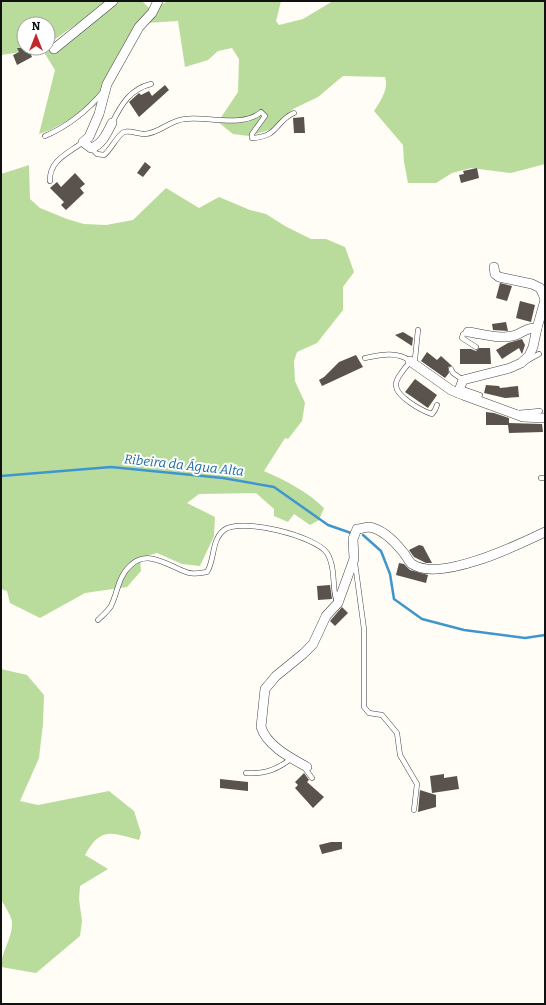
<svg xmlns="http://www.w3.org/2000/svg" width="546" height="1005" viewBox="0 0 546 1005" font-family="Bitter,serif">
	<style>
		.forest { fill: #b9dc9c }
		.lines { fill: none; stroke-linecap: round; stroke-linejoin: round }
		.stream { stroke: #3f96cf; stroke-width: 2.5 }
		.building { fill: #5a524d }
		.service-casing { stroke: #444; stroke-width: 5.5 }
		.minor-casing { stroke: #444; stroke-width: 10 }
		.service { stroke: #fff; stroke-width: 4.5 }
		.minor { stroke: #fff; stroke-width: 9 }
		.labels { text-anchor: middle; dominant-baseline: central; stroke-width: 4; stroke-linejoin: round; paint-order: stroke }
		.water-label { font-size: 13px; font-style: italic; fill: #1768a6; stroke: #fff }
	</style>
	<rect width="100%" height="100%" fill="#fffdf5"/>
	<!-- forest -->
	<g class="forest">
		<path d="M1 1H110L48 44V24H24V48H48V46L56 52 117 1H142L150 9 169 1H281L276 21 279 25 303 19 333 1H545V164L511 173 471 168 452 173 436 183H408L404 162 403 145 374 111C381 101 389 88 385 77L343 76 318 97 293 109 276 128 249 136 233 134 218 122 238 92 239 59 232 48 218 51 208 60 185 67 178 21 146 23 127 50 114 81 101 103 50 130 39 134 55 70 42 49 1 55Z"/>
		<path d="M29 165 30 199 40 208 67 219 84 224 106 225 133 220 166 188 199 208 219 197 250 210 266 214 285 226 311 239H326L345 247 354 272 343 287V310L317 343 297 352 294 361 295 381 305 403 302 421 288 439 285 438 264 471C286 481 307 491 324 508L319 520 310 525 294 514 288 522 274 516V509L256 493 199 494 187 503 215 517 214 536 200 566 182 564 157 553 140 558 141 571 127 587 85 593 40 618 10 603 7 591 1 589V174Z"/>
		<path d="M1 669 27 675 44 695 43 724 39 758 20 801 38 805 109 791 134 811 141 833 139 840C112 833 101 826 85 855L108 869 80 886 79 899 82 921 80 936 36 973 1 967C1 951 13 938 12 922 11 915 4 905 1 899Z"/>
	</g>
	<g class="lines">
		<!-- stream -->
		<g class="stream">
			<path d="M1 476 111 467 223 478 274 487 328 525 351 533"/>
			<path d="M363 535 381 551 390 574 394 599 422 619 464 630 525 638 545 635"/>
		</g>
	</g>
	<!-- building -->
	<g class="building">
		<path d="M17 48H28L32 57 17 65 13 55 19 52Z"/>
		<path d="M165 85 169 90 139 117 129 102 139 93 141 95 149 91 152 96Z"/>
		<path d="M304 117 305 133H294L293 118Z"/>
		<path d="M145 162 151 167 143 177 137 173Z"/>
		<path d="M477 168 479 178 461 183 459 175 464 174 463 171Z"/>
		<path d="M75 173 85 184 80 188 84 193 66 210 61 205 64 202 50 188 57 182 61 187Z"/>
		<path d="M500 283 512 286 507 301 496 298Z"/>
		<path d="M520 301 535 305 531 322 516 318Z"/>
		<path d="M506 322 508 331 493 330 492 324Z"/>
		<path d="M403 332 413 338 412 346 395 335Z"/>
		<path d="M522 339 525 345 522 354 519 348 502 359 496 350 508 343Z"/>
		<path d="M479 348H490L491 364H460V349H471L476 351Z"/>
		<path d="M427 352 437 360 441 356 452 366 448 367 449 373 445 378 421 361Z"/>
		<path d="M356 355 363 367 322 386 319 380 324 377 339 362Z"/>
		<path d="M415 379 437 395 428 408 405 392Z"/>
		<path d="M486 385 499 386 500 388 518 386 519 397 505 398 484 393Z"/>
		<path d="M486 412 494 413 509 418V423L542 424 543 432 509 433 508 425H486Z"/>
		<path d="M419 545 423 546 432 563H426L414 557 409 550Z"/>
		<path d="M399 563 404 564 410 570 428 575 426 583 396 575Z"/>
		<path d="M330 585 332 599 318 600 317 586Z"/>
		<path d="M342 607 348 613 335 626 330 621Z"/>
		<path d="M304 773 309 780 307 782 324 797 313 808 295 788 298 785 295 782Z"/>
		<path d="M444 774V778L457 776 459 789 432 793 430 776Z"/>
		<path d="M220 779 248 782V791L220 788Z"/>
		<path d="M420 790 436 795V807L418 812Z"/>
		<path d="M331 842H342V849L322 854 319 845Z"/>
	</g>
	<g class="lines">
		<!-- service casing -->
		<g class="service-casing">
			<g id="service">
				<path d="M112 123C121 105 130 89 151 84"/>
				<path d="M45 136C68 126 86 112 102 93"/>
				<path d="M91 148 97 154 104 155C111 150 118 134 124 132 130 130 138 134 145 134 160 133 170 120 185 119 207 116 243 128 261 112L265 116 252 134V138C279 137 275 121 294 113"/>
				<path d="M50 181C49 160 69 153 83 142"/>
				<path d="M418 330 415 359C409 362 406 366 402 372 399 376 395 381 396 386 397 397 422 411 432 414L435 410 437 405"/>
				<path d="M468 332 463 334 462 338 476 347"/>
				<path d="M365 358C380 355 397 351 410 361"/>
				<path d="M528 360 539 354"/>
				<path d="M451 369 453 373 463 380"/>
				<path d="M460 388 480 395"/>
				<path d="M517 413 540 411"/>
				<path d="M541 478H545"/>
				<path d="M355 563 364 629V707L369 713 382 715 397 733 400 755 417 784 414 810"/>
				<path d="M98 620C102 616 108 611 111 606 118 592 118 576 131 565 148 549 169 566 186 572 192 575 200 573 207 572 215 560 211 540 224 530 240 517 316 536 327 553 337 569 331 594 338 603"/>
				<path d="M304 767 312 778"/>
				<path d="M246 773C263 774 274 771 288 761L289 756"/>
			</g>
		</g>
		<!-- minor casing -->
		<g class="minor-casing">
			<g id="minor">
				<path d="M54 49 113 1"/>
				<path d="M112 123C107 133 102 145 91 148L83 142 89 137 99 114 107 84 139 27 152 13 158 1"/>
				<path d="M468 332C484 334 500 340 516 335 524 332 527 327 537 328"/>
				<path d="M410 361 451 390 463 395 523 417 545 418"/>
				<path d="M458 393 463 380 510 368 521 363 529 356 533 347 537 328 545 300 543 294 540 288 532 284 499 277 495 274 494 267"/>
				<path d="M307 767C291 758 267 746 261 727L265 689 276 676 303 654 313 644 326 616 338 603 354 559 353 539 357 529C361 529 366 527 369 527 382 529 395 542 403 552 406 555 409 562 412 564 440 583 518 545 545 532"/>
			</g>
		</g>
		<!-- service -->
		<use href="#service" class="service"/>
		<!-- minor -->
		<use href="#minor" class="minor"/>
	</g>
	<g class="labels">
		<!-- water labels -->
		<g class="water-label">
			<text transform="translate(184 465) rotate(6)">Ribeira da Água Alta</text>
		</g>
	</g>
	<!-- border -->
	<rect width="546" height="1005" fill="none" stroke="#111111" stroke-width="4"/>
	<!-- north arrow -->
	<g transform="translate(36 36)"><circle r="19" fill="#ffffff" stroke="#a0a0a0"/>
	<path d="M0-3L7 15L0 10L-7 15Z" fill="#c4262e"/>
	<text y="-6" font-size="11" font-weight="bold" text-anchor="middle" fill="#111111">N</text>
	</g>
</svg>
